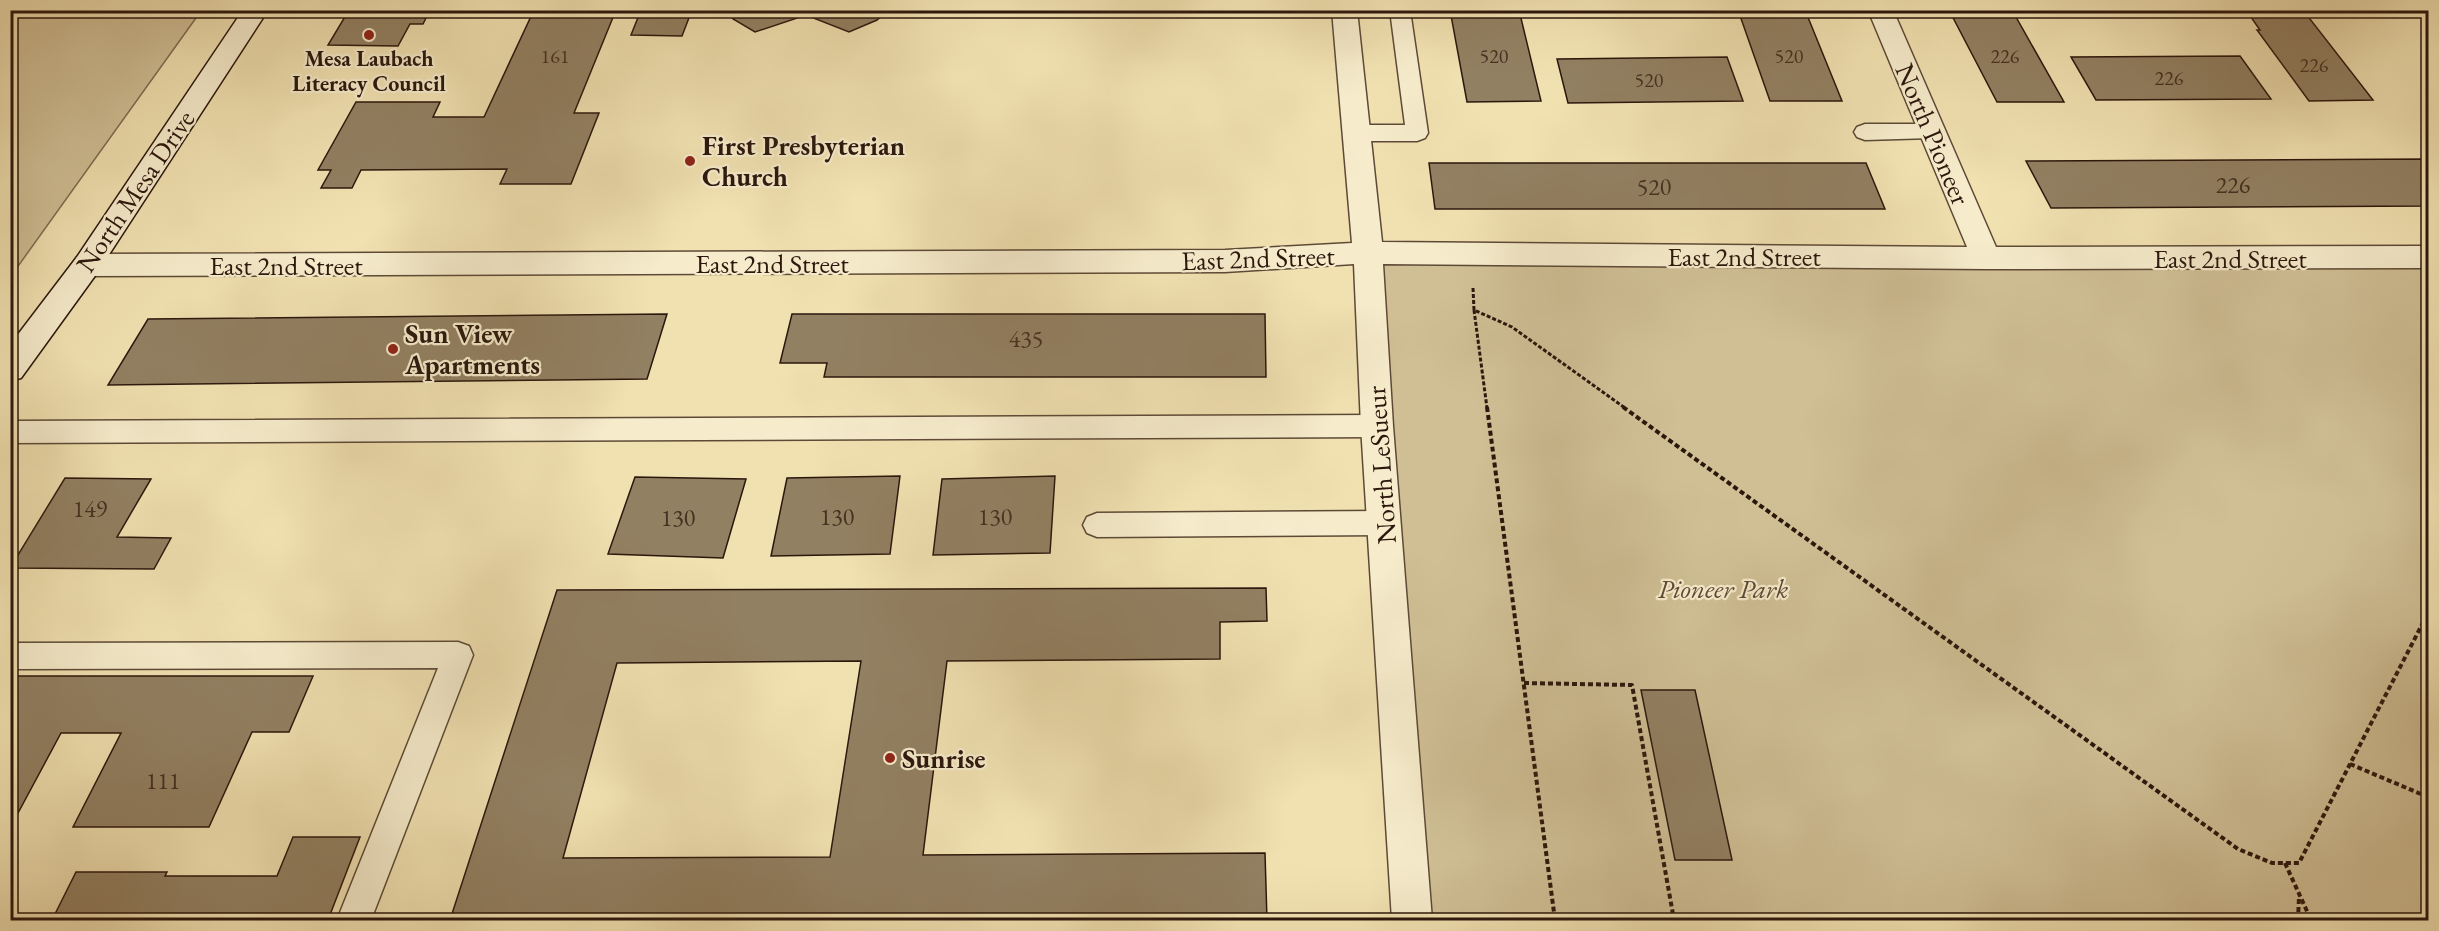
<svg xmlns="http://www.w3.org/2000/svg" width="2439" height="931" viewBox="0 0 2439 931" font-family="'EB Garamond',serif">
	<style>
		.green { fill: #d0bf95; stroke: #7e6b51; stroke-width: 1.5 }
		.building { fill: #928062; stroke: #2c170d; stroke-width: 1.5; fill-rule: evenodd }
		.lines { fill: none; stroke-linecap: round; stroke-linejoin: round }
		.service-casing { stroke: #5d4a36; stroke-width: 3 }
		.minor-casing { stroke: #5d4a36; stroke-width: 3 }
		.secondary-casing { stroke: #2c170d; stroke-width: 3 }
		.path-far1 { stroke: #2c170d; stroke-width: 3; stroke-dasharray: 4 2; stroke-linecap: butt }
		.path { stroke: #2c170d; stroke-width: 4; stroke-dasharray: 5 3; stroke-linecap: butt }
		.service { fill: #f6eccc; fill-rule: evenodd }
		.minor { fill: #f6eccc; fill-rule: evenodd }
		.secondary { fill: #f6eccc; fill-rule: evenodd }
		.poi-dot { fill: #8f2418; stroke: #f6eccc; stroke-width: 2 }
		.labels { text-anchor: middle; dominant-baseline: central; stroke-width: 4.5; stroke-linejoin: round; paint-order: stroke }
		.far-number-label { font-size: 20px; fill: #463122 }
		.far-poi-label { font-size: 22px; font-weight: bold; fill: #2c170d; stroke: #f6eccc }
		.number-label { font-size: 24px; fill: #463122 }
		.street-label { font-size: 27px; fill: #2c170d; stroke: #f6eccc }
		.poi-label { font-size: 27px; font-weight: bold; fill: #2c170d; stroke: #f6eccc; text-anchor: start }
		.park-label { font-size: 27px; font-style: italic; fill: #5d4936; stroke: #f6eccc }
	</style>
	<rect width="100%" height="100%" fill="#f1e1b1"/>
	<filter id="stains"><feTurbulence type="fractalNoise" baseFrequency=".00333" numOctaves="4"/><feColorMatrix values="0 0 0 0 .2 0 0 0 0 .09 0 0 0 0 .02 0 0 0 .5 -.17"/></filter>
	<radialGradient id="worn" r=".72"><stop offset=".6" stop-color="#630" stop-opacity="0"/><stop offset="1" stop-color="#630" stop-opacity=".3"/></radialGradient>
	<!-- green -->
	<g class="green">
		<path d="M11 10 201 11 11 276 10 11Z"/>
		<path d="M1368 253 1986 258 2428 257V920H1412Z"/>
	</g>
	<!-- building -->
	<g class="building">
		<path d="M349 10H430L423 24H410L398 46 328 45Z"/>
		<path d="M534 10H616L574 113H599L571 184H500L507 169 361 170 352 188H321L331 170H318L356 102H440L433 117H484Z"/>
		<path d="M641 10H692L682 36 631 35Z"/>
		<path d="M725 10H888L877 20 849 32 806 15 755 32 733 19Z"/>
		<path d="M1450 10H1519L1541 101 1467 102Z"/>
		<path d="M1738 10H1805L1842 101H1770Z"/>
		<path d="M1949 10H2012L2064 102H1997Z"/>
		<path d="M2246 10H2303L2373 100 2309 101 2257 30H2260Z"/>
		<path d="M2240 56 2271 99 2096 100 2071 57Z"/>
		<path d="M1727 57 1743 101 1568 103 1557 59Z"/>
		<path d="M2428 159V206L2051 208 2026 161Z"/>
		<path d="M1429 163H1866L1885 209H1435Z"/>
		<path d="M667 314 647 379 108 385 148 319Z"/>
		<path d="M792 314H1265L1266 377H824L827 363H780Z"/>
		<path d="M900 476 890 554 771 556 787 478Z"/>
		<path d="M1055 476 1050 553 933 555 942 479Z"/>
		<path d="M635 477 746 479 723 558 608 554Z"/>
		<path d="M65 478 151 479 117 537 171 538 154 569 10 568Z"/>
		<path d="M1266 588 1267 621 1220 622V659L947 661 923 855 1265 853 1267 920H450L557 590ZM861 661 830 857 563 858 617 663Z"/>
		<path d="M10 676H313L289 732H252L209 827H73L121 733H61L10 828Z"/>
		<path d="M1641 690H1695L1732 860H1675Z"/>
		<path d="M293 837H360L328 920H52L76 872H167L165 876H277Z"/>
	</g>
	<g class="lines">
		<!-- service casing -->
		<g class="service-casing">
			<g id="service">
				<path d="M1390 10H1410L1428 133 1425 138 1417 141H1356L1348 138 1345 133 1348 128 1356 125H1405Z"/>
				<path d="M1865 124H1932L1940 126 1943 131 1940 136 1932 138 1865 140 1857 137 1854 132 1857 127Z"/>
				<path d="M1377 415 1386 419 1390 426 1386 433 1377 437 10 443V421Z"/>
				<path d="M1385 511 1395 515 1399 523 1395 531 1385 535 1097 537 1087 533 1083 525 1087 517 1097 513Z"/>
				<path d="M458 642 469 646 473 655 371 920H337L438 668 10 669V643Z"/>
			</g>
		</g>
		<!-- minor casing -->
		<g class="minor-casing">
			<path id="minor" d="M1332 10H1357L1382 242 1967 247 1868 10H1893L1996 247 2428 246V268L1986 269 1383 264 1393 426 1432 920H1392L1361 426 1354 264 1225 272 87 276 77 273 72 265 77 257 87 254 1225 250 1352 243Z"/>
		</g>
		<!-- secondary casing -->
		<g class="secondary-casing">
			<path id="secondary" d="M243 10H268L97 273 21 378 10 381V345L77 257Z"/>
		</g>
		<!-- path-far1 -->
		<g class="path-far1">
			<path d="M1473 288 1474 310 1512 327 1625 408"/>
			<path d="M1474 310 1487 408"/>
		</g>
		<!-- path -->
		<g class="path">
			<path d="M1487 407 1555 920"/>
			<path d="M1623 407 2238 849 2272 863H2299L2428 613"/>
			<path d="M1524 683 1632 685 1674 920"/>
			<path d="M2350 764 2428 797"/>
			<path d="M2285 863 2311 920"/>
			<path d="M2298 920 2299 897"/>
		</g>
		<!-- service -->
		<use href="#service" class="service"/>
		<!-- minor -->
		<use href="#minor" class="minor"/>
		<!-- secondary -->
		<use href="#secondary" class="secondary"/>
	</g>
	<!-- markers -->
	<g class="poi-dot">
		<circle cx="369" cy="35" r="6"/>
		<circle cx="690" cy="161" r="6"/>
		<circle cx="393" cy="349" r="6"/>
		<circle cx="890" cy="758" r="6"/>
	</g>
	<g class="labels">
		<!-- far-number labels -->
		<g class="far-number-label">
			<text x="555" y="56">161</text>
			<text x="1494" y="56">520</text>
			<text x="1789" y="56">520</text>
			<text x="2005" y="56">226</text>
			<text x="2314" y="65">226</text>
			<text x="2169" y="78">226</text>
			<text x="1649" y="80">520</text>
		</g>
		<!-- far-poi labels -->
		<g class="far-poi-label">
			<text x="369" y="58">Mesa Laubach<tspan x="369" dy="25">Literacy Council</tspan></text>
		</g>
		<!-- number labels -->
		<g class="number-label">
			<text x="2233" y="184">226</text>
			<text x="1654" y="186">520</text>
			<text x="1026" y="338">435</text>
			<text x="90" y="508">149</text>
			<text x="837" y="516">130</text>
			<text x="995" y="516">130</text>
			<text x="678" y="517">130</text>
			<text x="163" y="780">111</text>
		</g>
		<!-- street labels -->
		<g class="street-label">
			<text transform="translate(1933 134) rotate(67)">North Pioneer</text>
			<text transform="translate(135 191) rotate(-56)">North Mesa Drive</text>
			<text x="1744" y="256">East 2nd Street</text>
			<text transform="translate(1258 258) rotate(-2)">East 2nd Street</text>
			<text x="2230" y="258">East 2nd Street</text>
			<text x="772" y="263">East 2nd Street</text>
			<text x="286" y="265">East 2nd Street</text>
			<text transform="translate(1381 465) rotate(-94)">North LeSueur</text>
		</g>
		<!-- poi labels -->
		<g class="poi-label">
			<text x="702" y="145">First Presbyterian<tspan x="702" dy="31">Church</tspan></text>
			<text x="405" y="333">Sun View<tspan x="405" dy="31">Apartments</tspan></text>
			<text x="902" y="758">Sunrise</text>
		</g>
		<!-- park labels -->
		<g class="park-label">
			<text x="1723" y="588">Pioneer Park</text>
		</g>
	</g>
	<!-- margin -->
	<rect width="2439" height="931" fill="none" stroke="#f1e1b1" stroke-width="36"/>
	<rect x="12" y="12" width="2415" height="907" fill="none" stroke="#2c170d" stroke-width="3"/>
	<rect x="18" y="18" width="2403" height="895" fill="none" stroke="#2c170d" stroke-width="1.5"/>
	<rect width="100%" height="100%" filter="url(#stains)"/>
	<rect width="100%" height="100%" fill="url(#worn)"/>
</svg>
